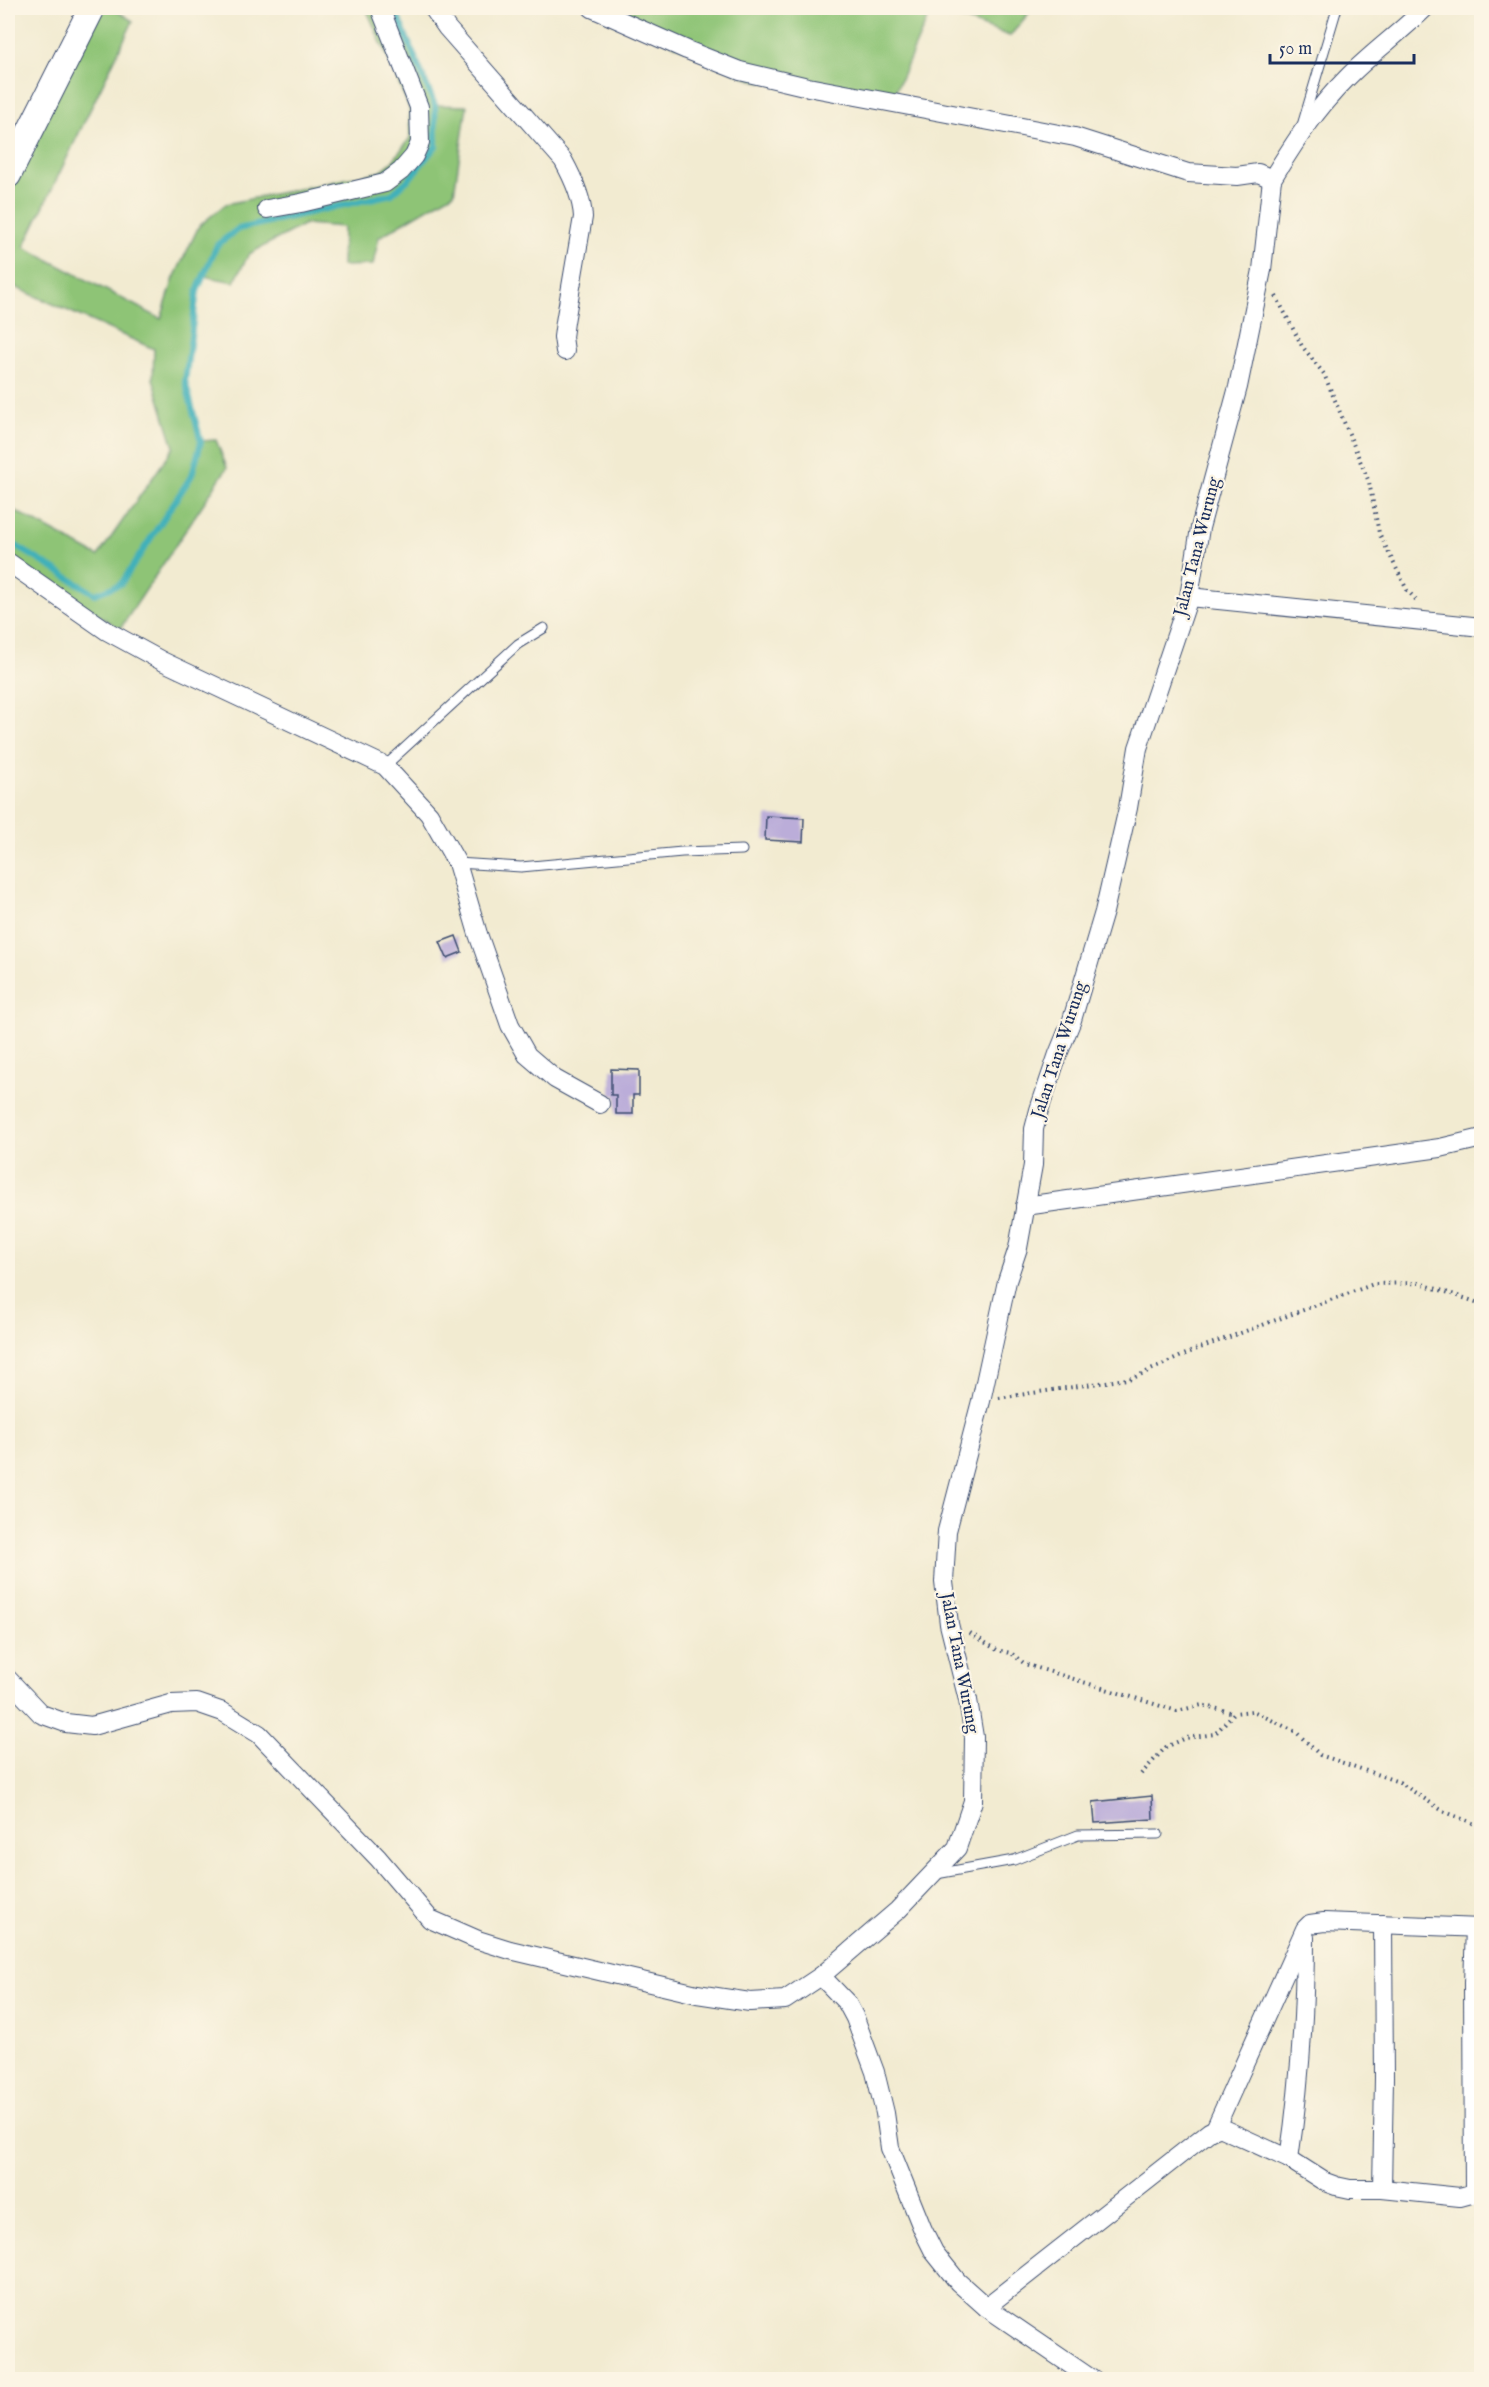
<svg xmlns="http://www.w3.org/2000/svg" width="1489" height="2387" viewBox="0 0 1489 2387" font-family="'IM FELL English',serif">
	<style>
		.green { fill: #8ec476; stroke: #547a6a; stroke-width: 1.5 }
		.lines { fill: none; stroke-linecap: round; stroke-linejoin: round }
		.stream { stroke: #40b0ba; stroke-width: 6 }
		.building { fill: #bbadd9 }
		.lane-casing { stroke: #3b4b6f; stroke-width: 11 }
		.street-casing { stroke: #3b4b6f; stroke-width: 20 }
		.secondary-casing { stroke: #3b4b6f; stroke-width: 28 }
		.path { stroke: #3b4b6f; stroke-width: 4; stroke-dasharray: 1.5 4.5; stroke-linecap: butt }
		.lane { stroke: #fff; stroke-width: 9 }
		.street { stroke: #fff; stroke-width: 18 }
		.secondary { stroke: #fff; stroke-width: 26 }
		.labels { text-anchor: middle; dominant-baseline: central; stroke-width: 4.5; stroke-linejoin: round; paint-order: stroke }
		.street-label { font-size: 18px; fill: #1b2f5e; stroke: #fcf5e5 }
	</style>
	<rect width="100%" height="100%" fill="#fcf5e5"/>
	<filter id="ink" filterUnits="userSpaceOnUse"><feTurbulence type="fractalNoise" baseFrequency=".0167" numOctaves="2"/><feDisplacementMap in="SourceGraphic" scale="12" xChannelSelector="R" yChannelSelector="G"/><feConvolveMatrix kernelMatrix="1 2 1 2 8 2 1 2 1" color-interpolation-filters="sRGB"/></filter>
	<filter id="wash" filterUnits="userSpaceOnUse"><feTurbulence type="fractalNoise" baseFrequency=".008" numOctaves="4" result="noise"/><feDisplacementMap in="SourceGraphic" scale="24" xChannelSelector="R" yChannelSelector="G"/><feGaussianBlur stdDeviation="1.35" result="paint"/><feColorMatrix in="noise" values="0 0 0 0 0 0 0 0 0 0 0 0 0 0 0 0 0 1.4 0 .05"/><feComposite in="paint" operator="in"/></filter>
	<g filter="url(#wash)">
		<rect width="100%" height="100%" fill="#f2ebd1"/>
		<!-- green -->
		<g class="green">
			<path d="M91 8H112L133 21 24 247 161 319 174 278 199 226 226 204 379 172 392 162 410 138 409 108 366 8H394L435 105 467 106 454 193 379 237 373 265 342 266 343 227 305 224 249 254 234 282 203 276 197 291 185 381 201 441 216 440 227 468 120 629 8 556V507L98 556 174 447 153 379 154 349 8 284V169Z"/>
			<path d="M595 8H1033L1010 36 932 8 890 104 752 80Z"/>
		</g>
		<g class="lines">
			<!-- stream -->
			<path class="stream" d="M8 541 95 594 121 584 192 475 201 442 185 381 197 291 217 245 238 229 392 194 410 178 436 146 435 105 394 8"/>
		</g>
		<g id="blocks">
			<!-- building -->
			<g class="building">
				<path d="M766 816 804 818 803 842 765 840Z"/>
				<path d="M456 936 462 952 447 958 440 942Z"/>
				<path d="M611 1069 639 1070V1095H633V1114H616V1095H611Z"/>
				<path d="M1152 1796 1153 1819 1095 1823 1093 1802Z"/>
			</g>
		</g>
	</g>
	<g filter="url(#ink)">
		<use href="#blocks" fill-opacity="0" stroke="#3b4b6f" stroke-width="1.5"/>
		<g class="lines">
			<!-- lane casing -->
			<g class="lane-casing">
				<g id="lane">
					<path d="M1303 122 1337 8"/>
					<path d="M385 766 518 644 544 628"/>
					<path d="M457 863 521 867 682 852 742 850"/>
					<path d="M936 1874 1014 1860 1078 1835 1158 1834"/>
				</g>
			</g>
			<!-- street casing -->
			<g class="street-casing">
				<g id="street">
					<path d="M433 8 447 28 563 160C573 178 582 197 583 217L565 322 563 337 565 351"/>
					<path d="M592 8 687 50 740 71 808 87 1075 137 1188 173 1237 176 1258 173 1272 179C1294 143 1316 109 1346 79 1370 54 1400 33 1425 8"/>
					<path d="M267 209 301 203 385 183 401 171 414 156 420 143 419 107 380 8"/>
					<path d="M8 562 107 631 162 661 385 766 429 814 457 863 478 934 510 1025 527 1055 555 1079 600 1104"/>
					<path d="M1189 597 1482 627"/>
					<path d="M1025 1206 1440 1148 1482 1138"/>
					<path d="M8 1679 41 1714 66 1723 92 1726 171 1704 197 1703 223 1712 259 1734 378 1858 430 1919 478 1940 510 1950 697 1994 750 2002 785 2000 821 1976 847 2003 855 2018 875 2072 885 2113 890 2148 923 2230 934 2252 958 2282 986 2307 1093 2380"/>
					<path d="M821 1976 898 1910 957 1848 973 1801 974 1737 968 1700 949 1624 944 1582 947 1531 981 1401 1007 1281 1018 1248 1033 1165 1034 1129 1039 1110 1058 1054 1072 1020 1104 912 1128 808 1138 748 1189 597 1200 528 1238 387 1262 270 1272 179"/>
					<path d="M1215 2129 1305 1929 1310 1924 1324 1922 1482 1928"/>
					<path d="M1289 2159C1300 2085 1305 2012 1305 1937"/>
					<path d="M1382 2189 1384 2078 1383 1924"/>
					<path d="M1474 2194 1473 1983 1475 1928"/>
					<path d="M986 2307 1209 2132 1219 2127 1289 2159 1325 2182 1336 2186 1350 2189H1382L1460 2197 1482 2191"/>
				</g>
			</g>
			<!-- secondary casing -->
			<g class="secondary-casing">
				<path id="secondary" d="M8 175 92 8"/>
			</g>
			<!-- path -->
			<g class="path">
				<path d="M1276 296 1302 346 1324 374 1369 482 1379 533 1407 590 1418 602"/>
				<path d="M999 1398 1133 1378 1197 1349 1374 1284 1419 1283 1482 1304"/>
				<path d="M970 1633 997 1650 1011 1653 1025 1664 1177 1711 1202 1705 1234 1713"/>
				<path d="M1141 1774 1166 1747 1186 1738 1215 1734 1234 1713 1253 1711 1296 1732 1320 1755 1399 1782 1443 1811 1482 1827"/>
			</g>
			<!-- lane -->
			<use href="#lane" class="lane"/>
			<!-- street -->
			<use href="#street" class="street"/>
			<!-- secondary -->
			<use href="#secondary" class="secondary"/>
		</g>
	</g>
	<g class="labels">
		<!-- street labels -->
		<g class="street-label">
			<text transform="translate(1198 547) rotate(-76)">Jalan Tana Wurung</text>
			<text transform="translate(1060 1050) rotate(-72)">Jalan Tana Wurung</text>
			<text transform="translate(959 1663) rotate(79)">Jalan Tana Wurung</text>
		</g>
	</g>
	<!-- margin -->
	<rect width="1489" height="2387" fill="none" stroke="#fcf5e5" stroke-width="30"/>
	<!-- scale -->
	<path d="M1270 54v9h144v-9" fill="none" stroke="#1b2f5e" stroke-width="3"/>
	<text x="1279" y="54" font-size="18" fill="#1b2f5e" stroke="#fcf5e5" stroke-width="4.5" paint-order="stroke">50 m</text>
</svg>
